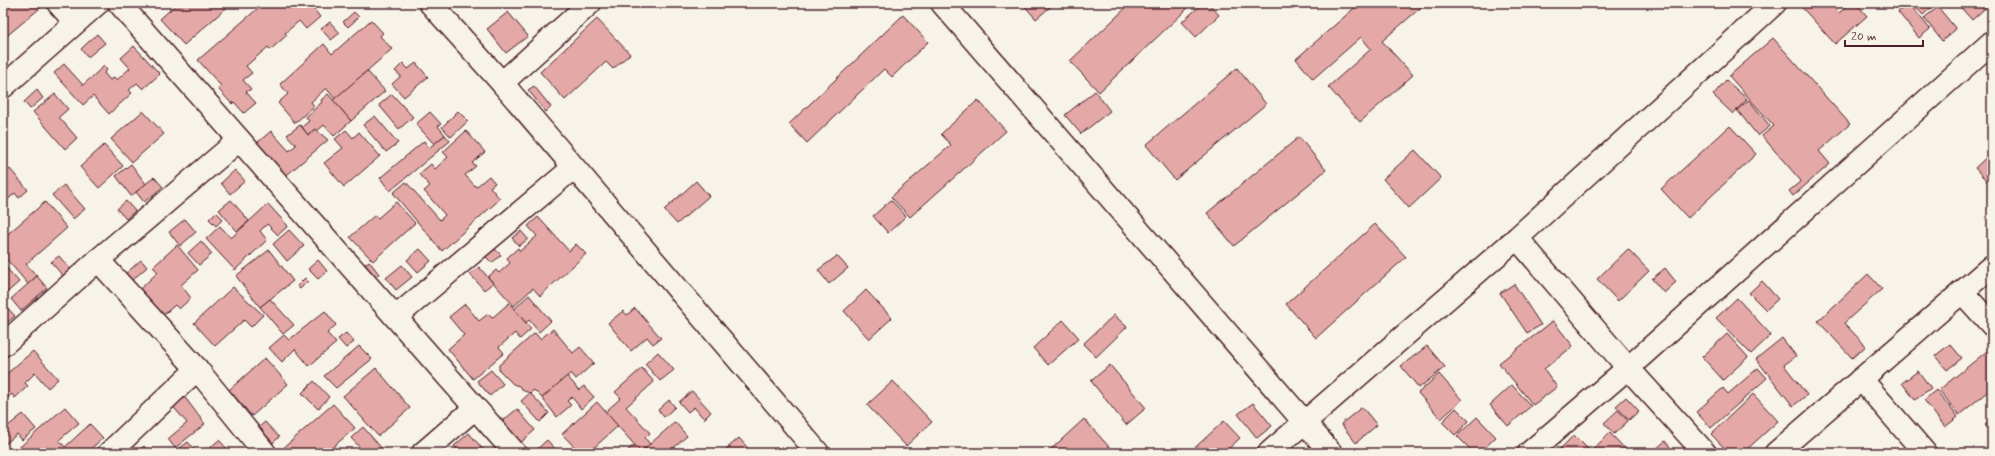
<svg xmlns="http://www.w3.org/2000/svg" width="1995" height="456" viewBox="0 0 1995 456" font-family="Mynerve,sans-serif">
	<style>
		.building { fill: #e4a9a6; stroke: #4a1f2b }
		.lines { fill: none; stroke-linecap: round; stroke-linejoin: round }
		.minor-casing { stroke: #4a1f2b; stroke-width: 25 }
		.tertiary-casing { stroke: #4a1f2b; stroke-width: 25 }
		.minor { stroke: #f7f3e8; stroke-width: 22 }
		.tertiary { stroke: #f7f3e8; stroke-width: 22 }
	</style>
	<rect width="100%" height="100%" fill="#f7f3e8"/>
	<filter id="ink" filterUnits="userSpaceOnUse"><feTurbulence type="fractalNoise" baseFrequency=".025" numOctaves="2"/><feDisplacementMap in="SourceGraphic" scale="8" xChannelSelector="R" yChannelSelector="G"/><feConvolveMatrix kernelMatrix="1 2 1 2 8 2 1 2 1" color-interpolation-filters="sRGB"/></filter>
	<g filter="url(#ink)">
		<!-- building -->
		<g class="building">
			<path d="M7 3H44L45 4 3 39V6Z"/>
			<path d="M178 3H232L184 45 160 19Z"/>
			<path d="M264 3H318L313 8 320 17 306 29 299 21 285 33 287 35 270 50 268 47 246 66 252 73 243 80 251 89 246 92 256 103 244 113 234 102 232 104 218 89 221 86 198 60Z"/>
			<path d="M1022 3H1055L1036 19Z"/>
			<path d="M1131 3H1182L1187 9 1099 92 1070 61Z"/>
			<path d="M1203 3H1208L1219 15 1196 37 1182 22Z"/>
			<path d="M1360 3H1426L1382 41 1413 75 1360 122 1328 87 1371 49 1361 37 1313 79 1296 59Z"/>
			<path d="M1798 3H1830L1839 13 1850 3H1856L1867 16 1835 44Z"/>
			<path d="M1909 3 1930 29 1919 38 1898 12Z"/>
			<path d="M1912 3H1936L1923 15Z"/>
			<path d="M1957 3H1991L1972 20Z"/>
			<path d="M1938 7 1956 29 1942 41 1924 18Z"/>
			<path d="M354 12 359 17 348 27 343 22Z"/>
			<path d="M508 12 528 36 506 53 487 29Z"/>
			<path d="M903 15 928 42 892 77 884 69 807 143 789 124Z"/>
			<path d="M597 19 630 54 613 69 606 62 565 100 540 72Z"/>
			<path d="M371 20 383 33 380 36 392 49 335 99 326 88 311 102 314 106 295 123 278 103 288 94 280 84 324 44 332 54Z"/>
			<path d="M330 22 340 33 331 40 321 29Z"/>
			<path d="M97 34 105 43 88 57 81 49Z"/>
			<path d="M1773 38 1850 124 1819 151 1830 164 1793 196 1789 191 1801 181 1762 136 1774 126 1729 76Z"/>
			<path d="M134 46 160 74 143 89 137 83 129 90 132 93 109 114 93 96 83 105 54 73 64 64 83 85 104 66 107 70 104 73 110 80 114 77 117 80 130 68 121 58Z"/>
			<path d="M403 63 408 69 416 63 428 77 404 97 392 84 401 76 395 71Z"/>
			<path d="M1237 68 1266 104 1175 180 1146 145Z"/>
			<path d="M367 71 385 91 351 121 333 100Z"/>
			<path d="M1726 80 1747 99 1733 114 1713 95Z"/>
			<path d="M534 86 551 107 546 112 528 90Z"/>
			<path d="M37 90 43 98 30 109 24 102Z"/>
			<path d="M1095 91 1110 111 1081 134 1065 115Z"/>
			<path d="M55 94 68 109 59 117 77 138 65 149 33 112Z"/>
			<path d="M328 94 351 121 334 136 324 125 317 131 315 129 308 135 302 127 309 121 306 117 322 102 321 100Z"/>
			<path d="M392 94 413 117 399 129 379 105Z"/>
			<path d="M978 100 1006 131 910 217 891 197 951 145 941 134Z"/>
			<path d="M1749 100 1770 126 1758 136 1737 110Z"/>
			<path d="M143 111 164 134 132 162 111 139Z"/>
			<path d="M458 111 468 121 451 137 442 127Z"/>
			<path d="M430 112 441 124 438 126 445 135 434 144 416 124Z"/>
			<path d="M375 116 398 143 386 152 363 125Z"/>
			<path d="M300 125 308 135 315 129 328 140 282 179 262 156 266 153 257 143 271 131 289 151 296 145 287 135Z"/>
			<path d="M1730 126 1756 154 1688 218 1661 189Z"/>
			<path d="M346 130 353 138 359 132 380 156 344 187 324 163 343 148 335 139Z"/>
			<path d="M466 131 485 152 472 163 476 166 465 175 476 187 489 176 495 183 490 187 500 199 442 251 393 193 406 182 440 220 445 215 424 191 430 186 419 174 431 164 435 169 448 157 443 152Z"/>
			<path d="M445 135 450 141 390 191 380 178 424 141 429 148Z"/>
			<path d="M1299 137 1326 170 1234 246 1207 213Z"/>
			<path d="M104 145 123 166 99 188 80 167Z"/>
			<path d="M1415 150 1441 178 1409 208 1383 179Z"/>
			<path d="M1992 152V187L1975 168Z"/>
			<path d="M131 164 146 184 131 196 116 176Z"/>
			<path d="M10 169 28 190 19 198 15 193 3 204V175Z"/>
			<path d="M235 170 245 181 230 194 221 183Z"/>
			<path d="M154 177 163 187 144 202 136 192Z"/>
			<path d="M696 181 709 196 677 224 664 210Z"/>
			<path d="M64 185 85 209 73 219 52 195Z"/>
			<path d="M231 200 249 221 237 231 219 210Z"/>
			<path d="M891 200 906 216 888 233 873 216Z"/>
			<path d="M126 201 135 211 126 219 117 209Z"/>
			<path d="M45 202 67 228 26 264 37 276 28 284 3 255V238Z"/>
			<path d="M396 202 415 223 373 261 350 237 375 215 378 218Z"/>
			<path d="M268 204 288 226 278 235 267 224 260 231 267 240 235 270 206 239 220 226 231 238Z"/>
			<path d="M216 212 223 219 216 226 209 219Z"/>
			<path d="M538 217 569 251 576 244 586 254 540 296 533 288 514 306 488 277 496 270 499 273 510 263 507 258 518 248 520 251 537 236 528 226Z"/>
			<path d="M185 219 196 232 180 246 169 232Z"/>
			<path d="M1375 224 1406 257 1316 338 1286 304Z"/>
			<path d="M289 230 304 246 287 261 273 244Z"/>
			<path d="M521 231 528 239 519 246 512 238Z"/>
			<path d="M201 241 212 254 199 265 188 253Z"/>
			<path d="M177 245 198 270 181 285 191 298 179 309 175 305 161 317 138 291 158 272 153 267Z"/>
			<path d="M493 247 501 255 492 263 484 255Z"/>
			<path d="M420 249 431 261 418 272 407 260Z"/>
			<path d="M1628 249 1649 271 1618 301 1597 279Z"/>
			<path d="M269 250 293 281 260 307 236 276Z"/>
			<path d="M59 256 71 270 63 276 51 262Z"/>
			<path d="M837 256 848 268 829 284 818 270Z"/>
			<path d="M141 260 147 267 129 283 123 276Z"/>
			<path d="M318 260 327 271 318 279 308 269Z"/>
			<path d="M369 261 379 274 375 277 365 264Z"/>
			<path d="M3 264 19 282 3 296Z"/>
			<path d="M402 265 412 277 396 290 386 278Z"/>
			<path d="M479 267 493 283 484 290 470 274Z"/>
			<path d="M1665 268 1676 282 1664 293 1652 279Z"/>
			<path d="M1868 274 1882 289 1844 323 1866 346 1852 358 1818 321Z"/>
			<path d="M37 276 47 288 21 311 11 299Z"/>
			<path d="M305 278 308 281 300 289 297 286Z"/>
			<path d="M1762 281 1778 299 1766 310 1749 293Z"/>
			<path d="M1514 284 1541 325 1527 333 1500 293Z"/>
			<path d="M233 287 263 315 251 327 244 320 215 346 194 323Z"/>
			<path d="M866 290 892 318 869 339 844 311Z"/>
			<path d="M529 295 551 321 539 332 529 320 526 323 514 309Z"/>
			<path d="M1737 298 1771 335 1751 354 1716 318Z"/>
			<path d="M270 299 294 325 283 334 260 307Z"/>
			<path d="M3 303 15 316 3 326Z"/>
			<path d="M509 303 531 329 520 339 515 333 499 347 504 353 473 379 448 349 464 335 449 317 465 304 479 321 488 314 492 318Z"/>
			<path d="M635 308 661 338 653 344 647 337 631 351 608 323 623 311 627 315Z"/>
			<path d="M325 311 336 325 327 333 336 343 309 366 295 349 282 362 269 348 284 335 289 340Z"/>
			<path d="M1114 315 1127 327 1096 357 1083 344Z"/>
			<path d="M1063 320 1079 338 1048 365 1033 348Z"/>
			<path d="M1553 321 1573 346 1544 369 1557 387 1533 405 1499 363Z"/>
			<path d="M553 329 573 353 580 347 594 363 576 379 571 373 542 398 534 390 530 393 524 391 519 386 513 384 499 370V365L535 333 540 339Z"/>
			<path d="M346 333 354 342 346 348 338 339Z"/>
			<path d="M1727 334 1748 357 1723 380 1702 357Z"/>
			<path d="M1782 338 1796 356 1784 365 1807 395 1793 406 1756 359Z"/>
			<path d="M1950 344 1962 358 1947 370 1935 356Z"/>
			<path d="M359 346 372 359 336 388 324 376Z"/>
			<path d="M1427 346 1445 367 1419 388 1401 366Z"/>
			<path d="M33 351 58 379 48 388 35 373 25 383 28 386 15 398 12 394 3 402V377Z"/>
			<path d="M1987 351 1992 357V388L1959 415 1939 390Z"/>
			<path d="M658 352 674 370 660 381 645 364Z"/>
			<path d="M265 358 288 384 252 416 229 390Z"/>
			<path d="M1110 365 1146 408 1126 425 1091 381Z"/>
			<path d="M376 368 410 408 378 436 343 396Z"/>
			<path d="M642 368 654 382 626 407 650 433 645 438 650 444 641 452 605 412 621 398 615 392Z"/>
			<path d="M1758 368 1767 378 1711 428 1696 412 1723 388 1728 394Z"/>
			<path d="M491 370 503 384 490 396 477 381Z"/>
			<path d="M1918 371 1931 388 1915 400 1902 383Z"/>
			<path d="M1439 374 1462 400 1441 419 1418 393Z"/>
			<path d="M567 376 579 390 584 386 594 397 581 409 572 397 567 401 571 405 557 417 542 398Z"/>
			<path d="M314 381 329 397 318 409 302 393Z"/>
			<path d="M893 381 932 422 906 446 867 405Z"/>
			<path d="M1512 385 1531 406 1508 426 1490 405Z"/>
			<path d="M1936 390 1958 417 1945 427 1924 400Z"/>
			<path d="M692 391 711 412 704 419 694 407 688 412 679 402Z"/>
			<path d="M530 393 549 413 540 422 521 401Z"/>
			<path d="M1753 394 1778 421 1743 453H1729L1711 434Z"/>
			<path d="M183 395 205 424 175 448 168 439 187 423 171 404Z"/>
			<path d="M1626 397 1639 411 1629 420 1616 406Z"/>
			<path d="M669 400 675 407 664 417 658 410Z"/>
			<path d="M597 402 618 426 588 453H580L562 434Z"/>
			<path d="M1253 403 1272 426 1257 438 1238 414Z"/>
			<path d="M333 404 355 428 326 453H281L280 451Z"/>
			<path d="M65 407 79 423 59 440 65 447 90 424 103 438 86 453H13Z"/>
			<path d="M1362 407 1377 425 1356 443 1341 424Z"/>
			<path d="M1456 408 1469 421 1455 435 1442 422Z"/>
			<path d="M517 409 535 430 518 445 499 424Z"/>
			<path d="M1618 410 1628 421 1614 434 1604 423Z"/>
			<path d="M23 414 36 429 22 440 17 434 3 446V430Z"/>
			<path d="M1477 417 1496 437 1479 453H1474L1457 436Z"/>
			<path d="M1084 419 1111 449 1107 453H1047Z"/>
			<path d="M1992 419V433L1985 425Z"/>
			<path d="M1224 421 1240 438 1224 453H1189Z"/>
			<path d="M265 422 279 437 273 443 259 427Z"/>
			<path d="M675 422 687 436 668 453H625L634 445 641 452Z"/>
			<path d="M363 427 385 452 384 453H365L351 438Z"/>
			<path d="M469 433 486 453H460L454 446Z"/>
			<path d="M1610 433 1629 453H1589Z"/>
			<path d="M1574 435 1588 449 1584 453H1564L1560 449Z"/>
			<path d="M739 438 752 453H728L725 450Z"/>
			<path d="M219 440 231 453H204Z"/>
			<path d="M547 440 559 453H538L536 450Z"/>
			<path d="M1665 441 1675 453H1656L1654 451Z"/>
			<path d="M188 442 197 453H184L180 448Z"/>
			<path d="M144 446 149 453H135Z"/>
		</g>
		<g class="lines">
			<!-- minor casing -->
			<g class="minor-casing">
				<g id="minor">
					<path d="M58 3 75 22"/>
					<path d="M119 3 515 453"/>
					<path d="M942 3 1331 453"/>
					<path d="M502 83 590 3"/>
					<path d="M3 87 98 3"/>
					<path d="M1517 238 1628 368 1705 453"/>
					<path d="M98 260 197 369 265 453"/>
					<path d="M1962 292 1992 325"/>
					<path d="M396 317 573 168"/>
					<path d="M3 345 98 260 239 140"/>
					<path d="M1861 379 1925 453"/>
					<path d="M109 453 197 369"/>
					<path d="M423 453 475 408"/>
					<path d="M1269 453 1517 238 1775 3"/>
					<path d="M1529 453 1628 368 1992 42"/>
					<path d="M1776 453 1992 266"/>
				</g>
			</g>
			<!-- tertiary casing -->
			<g class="tertiary-casing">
				<path id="tertiary" d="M430 3 502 83 818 453"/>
			</g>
			<!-- minor -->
			<use href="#minor" class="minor"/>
			<!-- tertiary -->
			<use href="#tertiary" class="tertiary"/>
		</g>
	</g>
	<!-- margin -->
	<rect width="1995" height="456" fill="none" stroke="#f7f3e8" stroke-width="16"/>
	<rect x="8" y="8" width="1979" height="440" fill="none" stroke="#4a1f2b" stroke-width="1.5" filter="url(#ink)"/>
	<!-- scale -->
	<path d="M1845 40v6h78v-6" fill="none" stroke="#4a1f2b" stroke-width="2"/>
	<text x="1851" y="40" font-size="12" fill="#4a1f2b" stroke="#f7f3e8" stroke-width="3" paint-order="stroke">20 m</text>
</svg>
